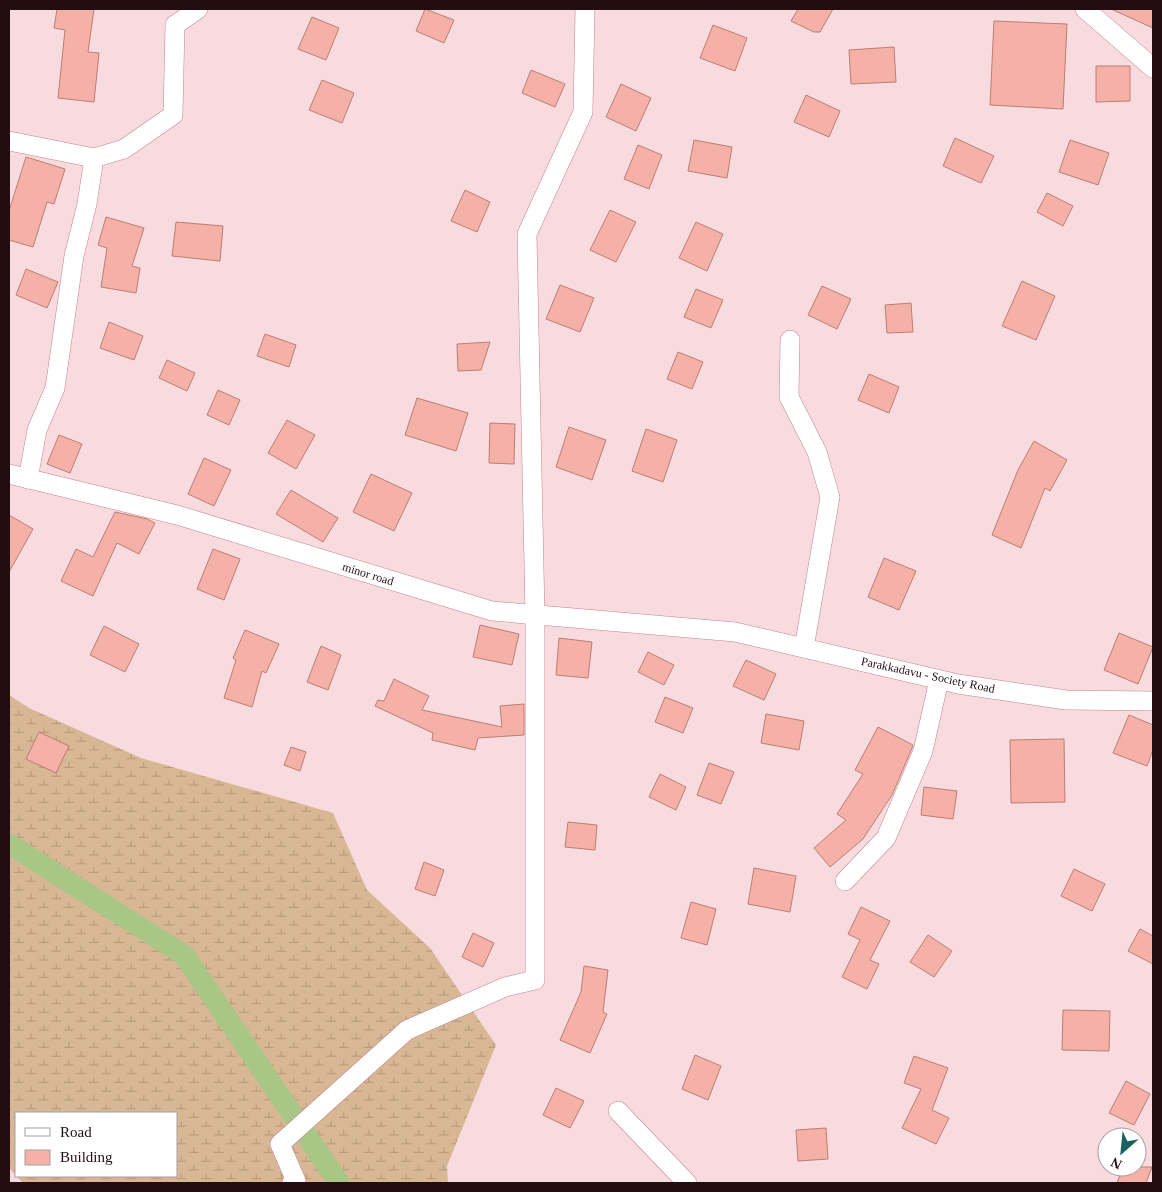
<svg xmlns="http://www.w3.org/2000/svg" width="1162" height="1192" viewBox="0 0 1162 1192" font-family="'Times New Roman',serif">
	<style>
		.wetland { fill: url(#wetland-marsh); fill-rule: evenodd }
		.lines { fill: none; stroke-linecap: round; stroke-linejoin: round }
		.canal { stroke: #a8c685; stroke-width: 21 }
		.building { fill: #f5b1a7; stroke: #bd7d74 }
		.street-casing { stroke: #c5838e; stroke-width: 20 }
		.street { stroke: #fff; stroke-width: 19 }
		.labels { text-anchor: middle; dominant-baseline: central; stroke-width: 4; stroke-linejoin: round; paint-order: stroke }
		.street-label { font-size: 12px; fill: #240d11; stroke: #fff }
	</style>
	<defs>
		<pattern id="wetland-marsh" width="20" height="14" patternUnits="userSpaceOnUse" patternTransform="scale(1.25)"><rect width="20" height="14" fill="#d8b794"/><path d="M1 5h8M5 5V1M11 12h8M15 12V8" fill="none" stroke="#b99c7f"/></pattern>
	</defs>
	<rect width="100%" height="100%" fill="#f8dbde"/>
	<!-- wetland -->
	<path class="wetland" d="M9 695 29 708 141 758 333 813 367 890 430 948 496 1045 447 1166 448 1183H23L9 1168ZM16 1113H176V1176H16Z"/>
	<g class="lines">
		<!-- canal -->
		<path class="canal" d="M9 844 184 955 339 1183"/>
	</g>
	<!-- building -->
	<g class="building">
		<path d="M57 9H94L88 52 99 53 94 102 58 98 65 30 54 28Z"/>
		<path d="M425 9 454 20 444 43 416 31Z"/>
		<path d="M798 9H833L820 32H814L791 21Z"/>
		<path d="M1111 9H1153V28Z"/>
		<path d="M312 17 339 28 326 60 298 49Z"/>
		<path d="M994 21 1067 24 1063 109 990 105Z"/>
		<path d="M713 25 747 38 735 71 700 58Z"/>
		<path d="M894 47 896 82 851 84 849 50Z"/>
		<path d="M1096 66H1130V101L1096 102Z"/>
		<path d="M531 70 565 84 555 107 522 93Z"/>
		<path d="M322 80 354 93 342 123 309 110Z"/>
		<path d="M621 84 651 98 636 131 606 117Z"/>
		<path d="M806 95 840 111 829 137 794 122Z"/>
		<path d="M955 138 994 156 981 183 943 166Z"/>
		<path d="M694 140 732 147 727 178 688 171Z"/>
		<path d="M1070 140 1109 153 1098 185 1059 172Z"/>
		<path d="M638 145 662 155 649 189 624 179Z"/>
		<path d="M26 157 65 169 54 204 47 202 33 247 9 240V211Z"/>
		<path d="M465 190 490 202 477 232 451 221Z"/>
		<path d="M1047 193 1073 206 1063 226 1037 212Z"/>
		<path d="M610 210 636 222 616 262 590 250Z"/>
		<path d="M106 217 144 228 132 266 140 268 136 293 101 287 107 248 98 245Z"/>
		<path d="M176 222 223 226 220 261 172 256Z"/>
		<path d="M696 222 723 234 707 271 679 258Z"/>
		<path d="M26 269 58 282 47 308 16 295Z"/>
		<path d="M1022 281 1055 296 1036 340 1002 326Z"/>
		<path d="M560 285 594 298 580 332 546 319Z"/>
		<path d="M822 286 851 299 837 329 808 315Z"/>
		<path d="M696 289 723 300 711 328 684 317Z"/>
		<path d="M911 303 913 332 887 333 885 305Z"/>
		<path d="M109 322 143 336 134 360 100 348Z"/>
		<path d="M265 334 296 345 289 367 257 356Z"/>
		<path d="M490 342 481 370 458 371 457 344Z"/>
		<path d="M678 352 703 362 692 389 667 379Z"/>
		<path d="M167 360 195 373 187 391 159 378Z"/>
		<path d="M869 374 899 387 889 413 858 400Z"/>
		<path d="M218 390 240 400 229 425 207 415Z"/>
		<path d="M417 398 468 413 456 451 405 435Z"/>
		<path d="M287 420 315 435 296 469 268 453Z"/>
		<path d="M490 423 515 424 514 464 489 463Z"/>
		<path d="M569 427 606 440 592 480 556 467Z"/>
		<path d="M646 429 677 440 663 482 632 471Z"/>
		<path d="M59 435 82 444 70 473 47 464Z"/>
		<path d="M1034 441 1067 460 1050 491 1045 488 1021 548 992 535 1018 470Z"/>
		<path d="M204 458 231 470 214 506 188 494Z"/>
		<path d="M371 474 412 493 394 531 353 512Z"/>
		<path d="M291 490 338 518 323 542 276 514Z"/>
		<path d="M115 512 147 519 155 523 139 554 117 543 93 596 61 581 76 549 93 557Z"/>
		<path d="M9 515 33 529 9 572Z"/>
		<path d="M213 549 240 559 224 600 197 589Z"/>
		<path d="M884 558 916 571 899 610 868 597Z"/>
		<path d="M480 625 519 634 512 665 473 657Z"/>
		<path d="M104 626 139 644 125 672 90 655Z"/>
		<path d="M245 630 279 644 266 673 262 671 252 707 224 698 236 660 233 658Z"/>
		<path d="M1119 633 1153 647 1138 684 1104 670Z"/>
		<path d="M559 638 592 642 588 678 556 675Z"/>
		<path d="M321 646 341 655 328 690 307 682Z"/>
		<path d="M648 652 674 665 664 685 638 672Z"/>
		<path d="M746 660 776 674 764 700 733 686Z"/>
		<path d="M394 679 429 696 422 710 502 727 500 706 524 704V735L478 738 475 750 432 740 433 733 375 706 378 700 384 701Z"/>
		<path d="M665 697 693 708 683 733 655 722Z"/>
		<path d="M766 714 804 721 799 750 761 743Z"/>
		<path d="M1129 715 1153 725V750L1147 766 1113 753Z"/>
		<path d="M878 727 913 745 912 748 892 795 863 839 830 867 814 848 846 820 837 814 863 774 855 770Z"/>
		<path d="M39 732 69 746 56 773 26 759Z"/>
		<path d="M1064 739 1065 802 1011 803 1010 740Z"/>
		<path d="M291 747 306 752 300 771 284 765Z"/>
		<path d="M709 763 734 772 721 804 697 795Z"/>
		<path d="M660 774 686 787 676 810 649 797Z"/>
		<path d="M924 787 957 791 953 819 921 815Z"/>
		<path d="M568 822 597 825 595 850 565 847Z"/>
		<path d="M424 862 444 870 435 896 415 889Z"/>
		<path d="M754 868 796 876 790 912 748 904Z"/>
		<path d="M1074 869 1105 884 1092 911 1061 896Z"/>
		<path d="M691 902 716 909 707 945 681 938Z"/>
		<path d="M861 907 890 921 870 960 879 964 867 989 842 977 860 940 848 934Z"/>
		<path d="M1140 929 1153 936V964L1128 951Z"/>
		<path d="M473 933 494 943 483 967 462 957Z"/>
		<path d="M928 935 952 951 934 977 910 962Z"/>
		<path d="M584 966 608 970 603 1012 607 1014 590 1053 560 1040 581 992Z"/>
		<path d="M1063 1010 1110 1011 1109 1051 1062 1050Z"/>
		<path d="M695 1055 721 1066 708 1100 682 1089Z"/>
		<path d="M914 1056 948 1068 932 1110 949 1118 936 1144 902 1128 921 1089 904 1083Z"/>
		<path d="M1126 1081 1150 1094 1134 1125 1109 1113Z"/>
		<path d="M556 1088 584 1101 570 1128 543 1115Z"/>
		<path d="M826 1128 828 1159 798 1161 796 1130Z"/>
		<path d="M1123 1167H1152L1146 1183H1117Z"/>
	</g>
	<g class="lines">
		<!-- street casing -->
		<g class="street-casing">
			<g id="street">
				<path d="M1085 9 1153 68"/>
				<path d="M9 141 94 158"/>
				<path d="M790 340 789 397 817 452 830 497 804 648"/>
				<path d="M9 474 177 515 492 611 735 632 958 684 1066 700 1153 701"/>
				<path d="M28 479 37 430 55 388 74 256 87 204 94 158 124 149 173 115 175 25 198 9"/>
				<path d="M845 881 886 838 923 751 939 680"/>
				<path d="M618 1111 687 1183"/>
				<path d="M292 1183 296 1181 280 1144 407 1030 505 987 535 980V615L527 234 583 112 585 9"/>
			</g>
		</g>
		<!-- street -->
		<use href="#street" class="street"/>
	</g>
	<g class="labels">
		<!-- street labels -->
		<g class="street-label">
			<text transform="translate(368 574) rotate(17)">minor road</text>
			<text transform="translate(928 675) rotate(12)">Parakkadavu - Society Road</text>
		</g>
	</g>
	<!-- border -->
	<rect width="1162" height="1192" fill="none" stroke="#240d11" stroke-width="20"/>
	<!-- legend -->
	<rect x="15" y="1112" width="162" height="65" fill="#ffffff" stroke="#a79ea0"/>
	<rect x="25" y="1128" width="25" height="8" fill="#ffffff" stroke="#a79ea0"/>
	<text x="60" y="1137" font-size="15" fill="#240d11">Road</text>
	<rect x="25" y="1150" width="25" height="15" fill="#f5b1a7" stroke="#a79ea0"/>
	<text x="60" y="1162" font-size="15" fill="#240d11">Building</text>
	<!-- north arrow -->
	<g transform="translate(1122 1152) rotate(207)"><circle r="24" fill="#ffffff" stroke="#a79ea0"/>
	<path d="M0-4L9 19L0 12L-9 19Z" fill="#16635f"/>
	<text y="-8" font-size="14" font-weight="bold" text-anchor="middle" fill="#240d11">N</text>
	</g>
</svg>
